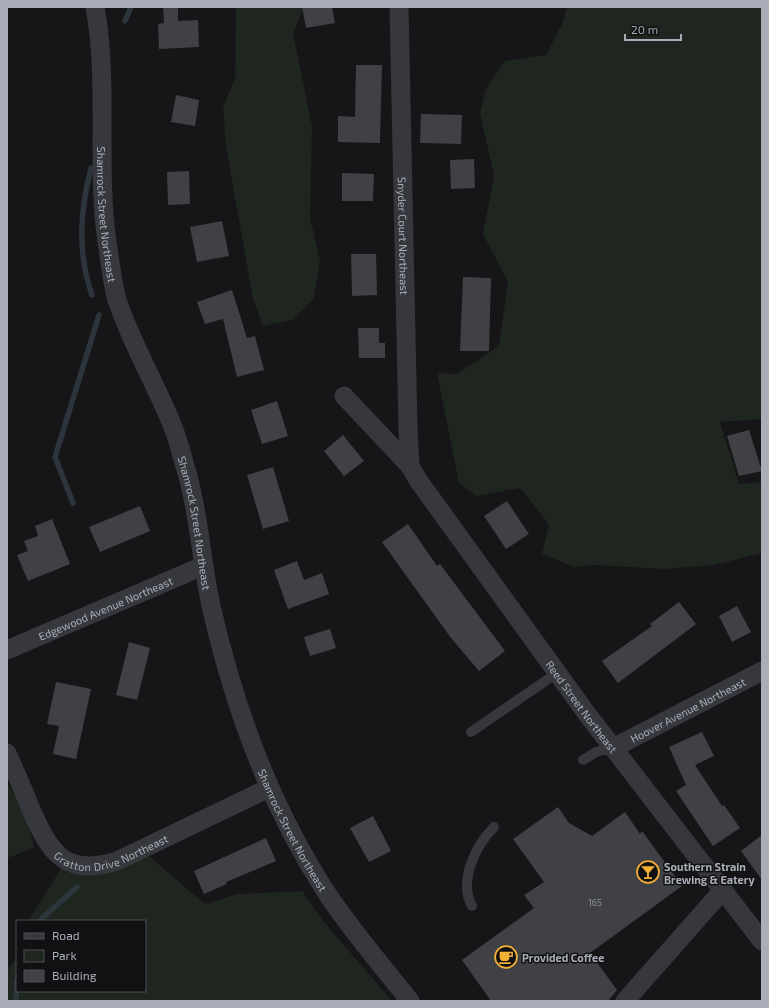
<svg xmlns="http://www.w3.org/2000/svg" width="769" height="1008" viewBox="0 0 769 1008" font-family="'Exo 2',sans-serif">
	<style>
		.green { fill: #1e261f }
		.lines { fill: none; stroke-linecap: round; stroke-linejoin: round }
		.stream { stroke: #2c353c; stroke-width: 5.5 }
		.building { fill: #404145 }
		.lane { stroke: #37383d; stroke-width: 10 }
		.street { stroke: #37383d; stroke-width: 19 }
		.labels { text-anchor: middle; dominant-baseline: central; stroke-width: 3; stroke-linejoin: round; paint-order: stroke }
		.number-label { font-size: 9px; fill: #8e929b }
		.street-label { font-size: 11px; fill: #a8adb8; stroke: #111113 }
		.poi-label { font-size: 11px; font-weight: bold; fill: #a8adb8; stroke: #111113; text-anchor: start }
	</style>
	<rect width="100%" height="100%" fill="#161618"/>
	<!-- green -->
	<g class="green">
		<path d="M236 7H304L293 33 312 126 310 218 320 261 313 300 292 320 263 326 253 299 226 146 223 108 235 78Z"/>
		<path d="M567 7H762V419L720 422 739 484 762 482V553L714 565 663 569 597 565 574 567 542 554 549 524 520 488 477 496 459 483 437 373 457 374 499 346 508 282 483 234 494 176 480 113 486 88 505 61 546 55 562 24Z"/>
		<path d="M7 782 26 815 34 848 7 858Z"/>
		<path d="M145 853 205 904 238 894 302 891 324 922 392 1001H7V971L17 958V991H145V921H28L61 869 100 872Z"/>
	</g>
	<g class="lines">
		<!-- stream -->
		<g class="stream">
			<path d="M125 21 131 7"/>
			<path d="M91 168C80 212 77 251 92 295"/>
			<path d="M73 503 55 457 99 315"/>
			<path d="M39 921 77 887"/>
			<path d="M16 1001 17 980"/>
		</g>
	</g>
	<!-- building -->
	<g class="building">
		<path d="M163 7H178V21L198 20 199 47 159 49 158 24 164 23Z"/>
		<path d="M302 7H332L335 23 306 28Z"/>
		<path d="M356 65H382L380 143 338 142V116L355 117Z"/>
		<path d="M176 95 199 100 195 126 171 122Z"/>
		<path d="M421 114 462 115 461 144 420 143Z"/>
		<path d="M474 159 475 188 451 189 450 160Z"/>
		<path d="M189 171 190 204 168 205 167 172Z"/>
		<path d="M342 173 374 174 373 201H342Z"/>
		<path d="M222 221 229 256 197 262 190 227Z"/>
		<path d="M351 254H376L377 295 352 296Z"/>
		<path d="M463 277 491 278 489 351H460Z"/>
		<path d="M232 290 247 338 255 336 264 370 237 377 223 319 205 324 197 302Z"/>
		<path d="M358 328H379V343H385V358H359Z"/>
		<path d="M277 401 288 436 262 444 251 410Z"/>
		<path d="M749 430 762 471 739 476 727 436Z"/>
		<path d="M343 435 364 461 344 476 324 451Z"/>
		<path d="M273 467 289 521 263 529 247 475Z"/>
		<path d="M507 501 529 534 506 549 484 516Z"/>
		<path d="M140 506 150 531 100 552 89 527Z"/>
		<path d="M52 519 70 564 28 581 17 555 28 551 24 541 38 536 35 526Z"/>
		<path d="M408 524 437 566 440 564 505 651 479 671 451 638 382 542Z"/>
		<path d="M297 561 304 580 322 573 329 594 288 609 274 570Z"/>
		<path d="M679 602 696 624 618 683 602 661 652 626 650 624Z"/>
		<path d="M737 606 751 632 732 642 719 616Z"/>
		<path d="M330 629 336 648 310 656 304 637Z"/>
		<path d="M129 642 150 648 137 700 116 695Z"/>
		<path d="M56 682 91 689 76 759 53 754 59 726 47 724Z"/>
		<path d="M702 732 714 756 695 765 722 806 724 805 740 828 713 846 676 791 686 785 669 747Z"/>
		<path d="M558 807 569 823 592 836 625 812 640 834 642 831 682 886 590 953 617 990 608 1001H491L462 960 534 908 524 895 544 882 513 839Z"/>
		<path d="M373 816 391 851 369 862 350 828Z"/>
		<path d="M762 835V880L741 851Z"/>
		<path d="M266 838 276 861 226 882 227 884 204 894 194 871Z"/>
	</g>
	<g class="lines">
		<!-- lane -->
		<g class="lane">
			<path d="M471 732 557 673"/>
			<path d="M583 760 596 752 613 748"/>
			<path d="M472 906C458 881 476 845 494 827"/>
		</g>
		<!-- street -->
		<g class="street">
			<path id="s1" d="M95 7C109 84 96 164 107 242 110 260 112 282 117 300 131 342 154 381 171 422 178 438 182 456 187 473 200 517 201 564 212 610 235 710 271 808 328 895 353 932 382 966 410 1001"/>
			<path id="s2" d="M399 7 408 429 410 466"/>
			<path id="s3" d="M344 396 410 466 418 480 587 714 762 941"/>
			<path id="s4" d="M7 650 203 566"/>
			<path id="s5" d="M613 748 762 671"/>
			<path id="s6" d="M7 753C15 771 23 789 30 807 49 851 64 878 117 861L269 788"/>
			<path d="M625 1001 723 890"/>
		</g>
	</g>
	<!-- icons -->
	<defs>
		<g id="bar-ring" transform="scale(1.15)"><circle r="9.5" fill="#111113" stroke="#f2b134" stroke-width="1.5"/><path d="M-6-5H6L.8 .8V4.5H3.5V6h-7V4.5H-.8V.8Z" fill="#f2b134"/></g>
		<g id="cafe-ring" transform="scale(1.15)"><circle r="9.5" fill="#111113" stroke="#f2b134" stroke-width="1.5"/><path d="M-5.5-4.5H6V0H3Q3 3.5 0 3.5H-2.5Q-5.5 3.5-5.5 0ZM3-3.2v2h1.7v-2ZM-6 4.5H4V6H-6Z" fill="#f2b134"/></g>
	</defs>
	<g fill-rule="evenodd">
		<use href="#bar-ring" x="648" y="872"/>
		<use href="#cafe-ring" x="506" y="957"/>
	</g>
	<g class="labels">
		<!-- number labels -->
		<g class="number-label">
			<text x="595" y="902">165</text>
		</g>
		<!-- street labels -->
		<g class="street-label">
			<text stroke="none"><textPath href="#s1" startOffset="208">Shamrock Street Northeast</textPath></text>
			<text stroke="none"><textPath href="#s2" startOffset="229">Snyder Court Northeast</textPath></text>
			<text stroke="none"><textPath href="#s1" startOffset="532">Shamrock Street Northeast</textPath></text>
			<text stroke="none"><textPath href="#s4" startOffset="107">Edgewood Avenue Northeast</textPath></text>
			<text stroke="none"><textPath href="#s3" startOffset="392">Reed Street Northeast</textPath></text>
			<text stroke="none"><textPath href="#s5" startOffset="84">Hoover Avenue Northeast</textPath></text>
			<text stroke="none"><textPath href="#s1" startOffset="856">Shamrock Street Northeast</textPath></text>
			<text stroke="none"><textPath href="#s6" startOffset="172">Gratton Drive Northeast</textPath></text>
		</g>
		<!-- poi labels -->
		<g class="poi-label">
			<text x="664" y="866">Southern Strain<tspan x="664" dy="13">Brewing &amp; Eatery</tspan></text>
			<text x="522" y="957">Provided Coffee</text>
		</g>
	</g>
	<!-- border -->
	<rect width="769" height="1008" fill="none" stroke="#a8adb8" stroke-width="16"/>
	<!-- legend -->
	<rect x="16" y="920" width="130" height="72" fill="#111113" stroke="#4d4f55"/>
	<rect x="24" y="933" width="20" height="6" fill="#37383d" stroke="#4d4f55"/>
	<text x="52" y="940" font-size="12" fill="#a8adb8">Road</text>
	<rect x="24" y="950" width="20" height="12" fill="#1e261f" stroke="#4d4f55"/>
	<text x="52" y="960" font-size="12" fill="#a8adb8">Park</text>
	<rect x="24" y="970" width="20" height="12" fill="#404145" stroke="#4d4f55"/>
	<text x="52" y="980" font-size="12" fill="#a8adb8">Building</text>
	<!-- scale -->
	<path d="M625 34v6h56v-6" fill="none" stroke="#a8adb8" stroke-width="2"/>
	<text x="631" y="34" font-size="12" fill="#a8adb8" stroke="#111113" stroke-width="3" paint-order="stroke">20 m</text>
</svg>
